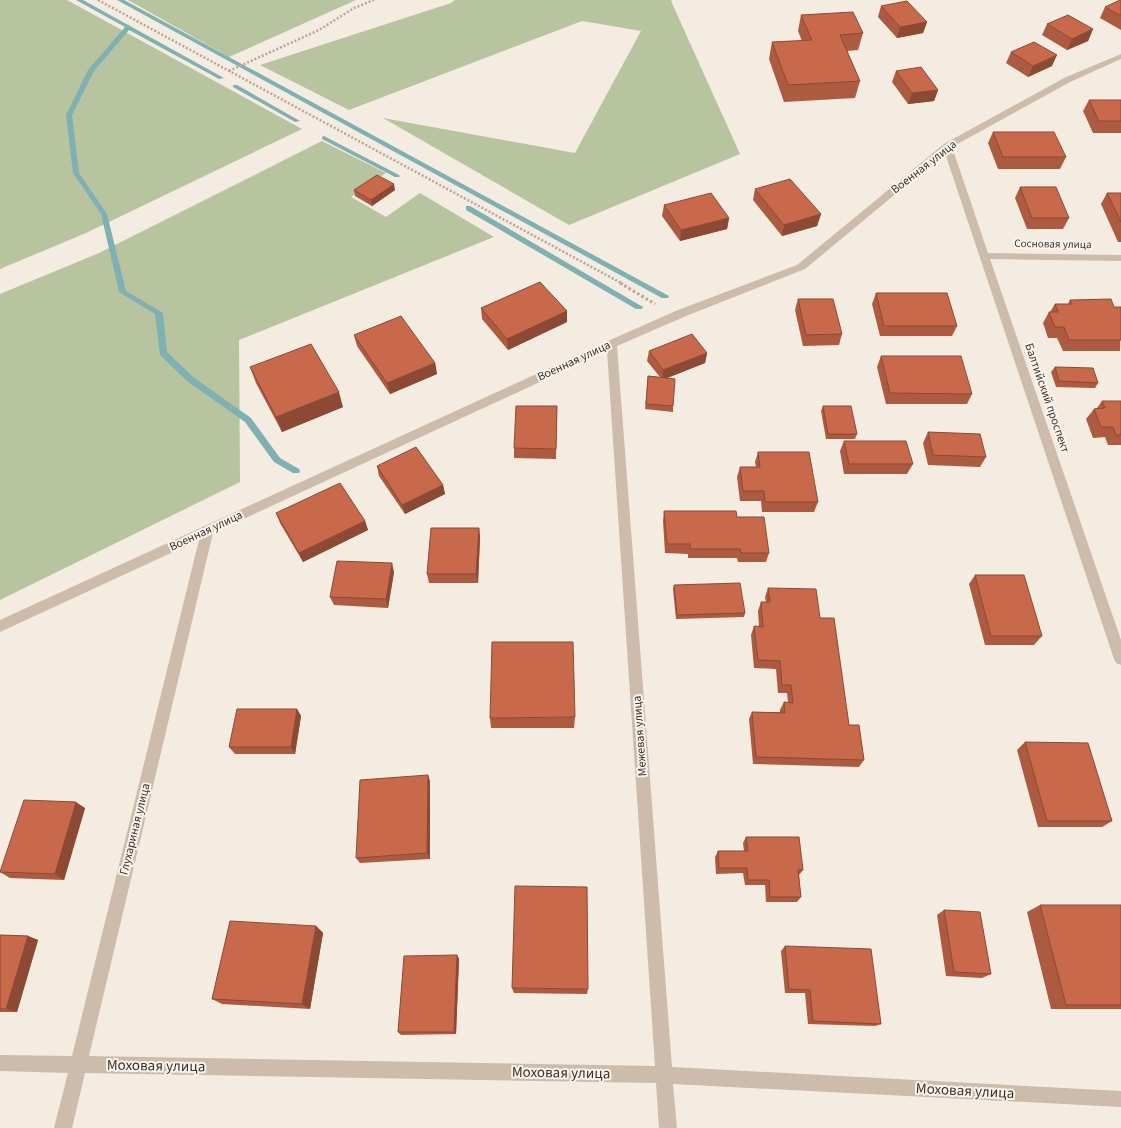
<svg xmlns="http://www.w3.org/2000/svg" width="1121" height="1128" viewBox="0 0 1121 1128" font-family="'Source Sans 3',sans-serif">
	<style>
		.green { fill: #b8c4a0 }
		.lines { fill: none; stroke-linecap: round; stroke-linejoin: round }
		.stream { fill: #7fb0b2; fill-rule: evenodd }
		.path-far1 { stroke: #b9a596; stroke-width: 2.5; stroke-dasharray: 2 2; stroke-linecap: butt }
		.path { stroke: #b9a596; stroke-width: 3; stroke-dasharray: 2.5 2.5; stroke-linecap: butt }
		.minor { fill: #cdbbac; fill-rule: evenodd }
		.wall { fill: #ac5a40 }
		.shaded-wall { fill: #8c4a34 }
		.building { fill: #c8694b; stroke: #8c4a34 }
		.labels { text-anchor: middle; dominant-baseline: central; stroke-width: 4; stroke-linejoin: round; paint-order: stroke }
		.far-street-label { font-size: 11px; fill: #3b302b; stroke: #fbf5ee }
		.street-label { font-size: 12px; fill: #3b302b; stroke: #fbf5ee }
		.near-street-label { font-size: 15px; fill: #3b302b; stroke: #fbf5ee }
	</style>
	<rect width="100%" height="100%" fill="#f4ebe1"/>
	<!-- green -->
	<g class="green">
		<path d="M0 0H67L302 129 86 233 0 269Z"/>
		<path d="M128 0H356L229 57Z"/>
		<path d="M455 0H672L671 1 740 154 569 225 383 118 575 153 641 31 582 21 349 110 260 65 451 3Z"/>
		<path d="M322 141 386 173 351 197 386 217 420 193 494 237 239 340 240 482 0 600V294L99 253Z"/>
	</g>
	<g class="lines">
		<!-- stream -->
		<g class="stream">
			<path d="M76 0H83L224 78 219 79 129 30 94 71 72 115 79 173 107 214 126 291 163 313 167 352 193 377 251 418 280 458 299 469 300 471 299 473H293L274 462 245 422 187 381 160 355 155 314 119 292 101 214 73 173 66 115 88 70 125 27Z"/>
			<path d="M117 0H124L669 296 668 298H662Z"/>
			<path d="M233 85H237L300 121 295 122 233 87Z"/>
			<path d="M324 136 399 175 400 176 399 177H395L322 139V137Z"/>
			<path d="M466 206H470L643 307 642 309H636L466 210Z"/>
		</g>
		<!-- path-far1 -->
		<g class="path-far1">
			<path d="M98 0 623 284"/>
			<path d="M229 71 319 30 354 8 374 0"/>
		</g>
		<!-- path -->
		<path class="path" d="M620 283 655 304"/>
		<!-- minor -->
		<path class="minor" d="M1121 54V59L1070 82 952 147 988 253 1121 255V261L990 259 1121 640V665L1116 663 1114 659 945 153 805 269 686 316 617 346 672 1067 1121 1091V1107L673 1084 677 1128H659L656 1083 85 1073 72 1128H54L68 1073 0 1071V1055L72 1056 199 540 0 632V620L608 341 678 310 797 265 944 144 1064 78ZM607 351 655 1066 89 1056 213 533Z"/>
	</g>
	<!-- wall -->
	<g class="wall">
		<path d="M1121 0V30L1100 18 1105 7Z"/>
		<path d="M881 6 927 22 923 33 897 38 878 17Z"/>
		<path d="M801 15 863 33 858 50 847 51 860 81 855 98 784 102 769 59 772 42 802 41 798 31Z"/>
		<path d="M1047 24 1093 29 1088 41 1067 50 1042 35Z"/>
		<path d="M1011 52 1052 66 1028 77 1006 63Z"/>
		<path d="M896 71 938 90 934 101 908 104 892 82Z"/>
		<path d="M1089 100H1121V133H1093L1083 111Z"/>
		<path d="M993 132 1066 157 1060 169H998L988 143Z"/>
		<path d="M1020 187 1069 218 1063 229H1027L1015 198Z"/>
		<path d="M755 189 821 214 817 226 782 236 753 200Z"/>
		<path d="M354 190H395L372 206 355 196Z"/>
		<path d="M1107 193H1121V242H1118L1101 204Z"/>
		<path d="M664 205 729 218 727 229 680 241 662 216Z"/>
		<path d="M876 293 957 326 952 336H880L872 304Z"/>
		<path d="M798 299 842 334 839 345 803 346 795 310Z"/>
		<path d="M1070 300 1121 308 1120 351H1063L1057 338H1048L1043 323 1049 312H1050L1055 304H1068Z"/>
		<path d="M481 308 567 311V322L508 350 482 319Z"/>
		<path d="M354 335 435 363 437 374 390 394 357 346Z"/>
		<path d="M649 351 707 353 705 363 667 378 673 406V412L645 409 648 376 660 377 647 361Z"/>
		<path d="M881 356 972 394 967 404H886L877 367Z"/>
		<path d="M250 367 343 407 282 432 256 383Z"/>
		<path d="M1055 367 1098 383 1095 388 1056 387 1051 372Z"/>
		<path d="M1102 401H1121V445H1108L1105 437 1093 438 1086 419 1094 409 1097 408Z"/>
		<path d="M557 406 556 459 514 458V448Z"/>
		<path d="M823 406 857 434 855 439H826L821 411Z"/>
		<path d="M928 432 986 457 980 467 928 465 923 443Z"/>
		<path d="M844 441 913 464 907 474H844L840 451Z"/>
		<path d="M758 452 818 502 814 512H762L761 501H740L737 477 740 467H756L755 462Z"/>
		<path d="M377 466 443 485 445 494 405 514 379 476Z"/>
		<path d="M664 511 737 517 769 553 766 562H738L737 558H688V554L665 553 663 521Z"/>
		<path d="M276 513 365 521 368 530 303 562 280 523Z"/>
		<path d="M479 528 480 538 478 583H429L427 574Z"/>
		<path d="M394 572 388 608 334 605 330 597Z"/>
		<path d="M975 575 1042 636 1034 645H985L969 584Z"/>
		<path d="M674 585 745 613 744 617 676 619 673 589Z"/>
		<path d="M768 588 820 618 849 725 864 760 859 767 753 764 749 719 752 712H780V710L784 702H788L787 693H778L776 669 754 668 751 635 754 626 759 627 758 611 761 602H766L765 597Z"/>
		<path d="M297 709 301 716 295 754H235L229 747Z"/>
		<path d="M575 717 574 728H491L490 718Z"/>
		<path d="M1025 742 1112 821 1102 827H1038L1017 750Z"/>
		<path d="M428 775 430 782V859L360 863 356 858Z"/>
		<path d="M85 808 64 880 10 878 0 872Z"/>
		<path d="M746 837 803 870 799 875 801 897 797 902H766L765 885H745L743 873 716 874 715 857 718 851H744L743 843Z"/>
		<path d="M1040 905H1121V1009H1051L1027 912Z"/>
		<path d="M944 910 991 974 982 978 946 976 937 915Z"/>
		<path d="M316 926 323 933 310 1009 222 1004 212 999Z"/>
		<path d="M0 935 28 936 38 940 17 1012H0Z"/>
		<path d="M785 946 881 1024 875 1026 808 1024 805 993H785L781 951Z"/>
		<path d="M457 955 459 959 456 1034 401 1035 398 1032Z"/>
		<path d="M512 988 588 989 587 994 514 993Z"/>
	</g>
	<!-- shaded-wall -->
	<g class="shaded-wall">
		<path d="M927 22 923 33 897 38 900 27Z"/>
		<path d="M1093 29 1088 41 1067 50 1072 39Z"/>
		<path d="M1057 55 1052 66 1028 77 1033 66Z"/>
		<path d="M938 90 934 101 908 104 912 93Z"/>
		<path d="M394 184 395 190 372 206 371 200Z"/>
		<path d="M821 214 817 226 782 236 784 225Z"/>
		<path d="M729 218 727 229 680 241 681 230Z"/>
		<path d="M567 311V322L508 350 507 339Z"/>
		<path d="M707 353 705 363 662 380 663 370Z"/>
		<path d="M435 363 437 374 390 394 387 383Z"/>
		<path d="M339 392 343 407 282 432 276 417Z"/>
		<path d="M443 485 445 494 405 514 402 505Z"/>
		<path d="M365 521 368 530 303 562 299 553Z"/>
		<path d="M479 528 480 538 478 583 476 574Z"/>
		<path d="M392 563 394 572 388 608 386 599Z"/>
		<path d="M297 709 301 716 295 754 291 747Z"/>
		<path d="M428 775 430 782V859L427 853Z"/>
		<path d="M76 802 85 808 64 880 55 874Z"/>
		<path d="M316 926 323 933 310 1009 302 1004Z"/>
		<path d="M28 936 38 940 17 1012 6 1009Z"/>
		<path d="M457 955 459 959 456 1034 454 1032Z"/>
	</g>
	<!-- building -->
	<g class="building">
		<path d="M1121 0V16L1105 7 1120 0Z"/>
		<path d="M907 1 927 22 900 27 881 6Z"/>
		<path d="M853 12 863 33 840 35 860 81 788 85 772 42 812 40 801 15Z"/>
		<path d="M1068 15 1093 29 1072 39 1047 24Z"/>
		<path d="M1034 42 1057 55 1033 66 1011 52Z"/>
		<path d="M921 67 938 90 912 93 896 71Z"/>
		<path d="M1089 100H1121V121H1099Z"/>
		<path d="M993 132H1054L1066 157H1003Z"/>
		<path d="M377 175 394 184 371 200 354 190Z"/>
		<path d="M790 179 821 214 784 225 755 189Z"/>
		<path d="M1020 187H1056L1069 218H1032Z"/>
		<path d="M711 193 729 218 681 230 664 205Z"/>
		<path d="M1107 193H1121V222Z"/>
		<path d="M540 282 567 311 507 339 481 308Z"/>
		<path d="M876 293H947L957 326H884Z"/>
		<path d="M798 299H833L842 334 806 335Z"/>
		<path d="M1111 299 1114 307H1121V340H1069L1064 327H1055L1049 312H1058L1055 304H1072L1070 300Z"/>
		<path d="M401 316 435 363 387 383 354 335Z"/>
		<path d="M692 334 707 353 663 370 649 351Z"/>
		<path d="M311 344 339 392 276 417 250 367Z"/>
		<path d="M881 356H961L972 394 890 393Z"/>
		<path d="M1055 367 1093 368 1098 383 1059 381Z"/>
		<path d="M648 376 675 379 673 406 646 404Z"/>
		<path d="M1102 401H1121V435H1116L1113 427H1101L1094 409 1105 408Z"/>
		<path d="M516 406H557L556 449 514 448Z"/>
		<path d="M823 406H851L857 434H828Z"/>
		<path d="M928 432 980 434 986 457 933 455Z"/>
		<path d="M844 441H906L913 464H849Z"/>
		<path d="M416 447 443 485 402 505 377 466Z"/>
		<path d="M758 452H809L818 502H765L764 491H743L740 467H760Z"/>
		<path d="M340 483 365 521 299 553 276 513Z"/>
		<path d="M664 511H736L737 517H764L769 553H741L740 549H690V544H667Z"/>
		<path d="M431 528H479L476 574H427Z"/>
		<path d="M337 561 392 563 386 599 330 597Z"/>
		<path d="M975 575H1024L1042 636H991Z"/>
		<path d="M740 583 745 613 677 615 674 585Z"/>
		<path d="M768 588 816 589 820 618H834L849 725H859L864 760 756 757 752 712 785 713 784 702 793 703 791 685H782L780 661 758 660 754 626 763 627 761 602H770Z"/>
		<path d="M492 642H573L575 717 490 718Z"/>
		<path d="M237 709H297L291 747H229Z"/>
		<path d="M1025 742 1088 743 1112 821H1047Z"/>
		<path d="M428 775 427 853 356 858 360 780Z"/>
		<path d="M24 800 76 802 55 874 0 872Z"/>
		<path d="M746 837H799L803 870H798L801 897H770L769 880H748L747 868H719L718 851H748Z"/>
		<path d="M515 886 587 887 588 989 512 988Z"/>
		<path d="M1040 905H1121V1005H1066Z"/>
		<path d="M944 910 980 912 991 974 954 972Z"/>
		<path d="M230 921 316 926 302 1004 212 999Z"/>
		<path d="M0 935 28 936 6 1009H0Z"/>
		<path d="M785 946 871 949 881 1024 813 1021 810 990 789 989Z"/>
		<path d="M457 955 454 1032H398L404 956Z"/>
	</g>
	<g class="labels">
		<!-- far-street labels -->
		<g class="far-street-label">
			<text transform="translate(1053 244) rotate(1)">Сосновая улица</text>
		</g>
		<!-- street labels -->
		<g class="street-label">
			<text transform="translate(924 167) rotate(-38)">Военная улица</text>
			<text transform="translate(574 361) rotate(-25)">Военная улица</text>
			<text transform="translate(1047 398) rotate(71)">Балтийский проспект</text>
			<text transform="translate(206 531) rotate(-25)">Военная улица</text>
			<text transform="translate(640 736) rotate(-94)">Межевая улица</text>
			<text transform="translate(135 829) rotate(-76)">Глухариная улица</text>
		</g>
		<!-- near-street labels -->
		<g class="near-street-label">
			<text transform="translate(156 1066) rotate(1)">Моховая улица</text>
			<text transform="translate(561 1073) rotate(1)">Моховая улица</text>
			<text transform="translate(965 1091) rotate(3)">Моховая улица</text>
		</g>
	</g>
</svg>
